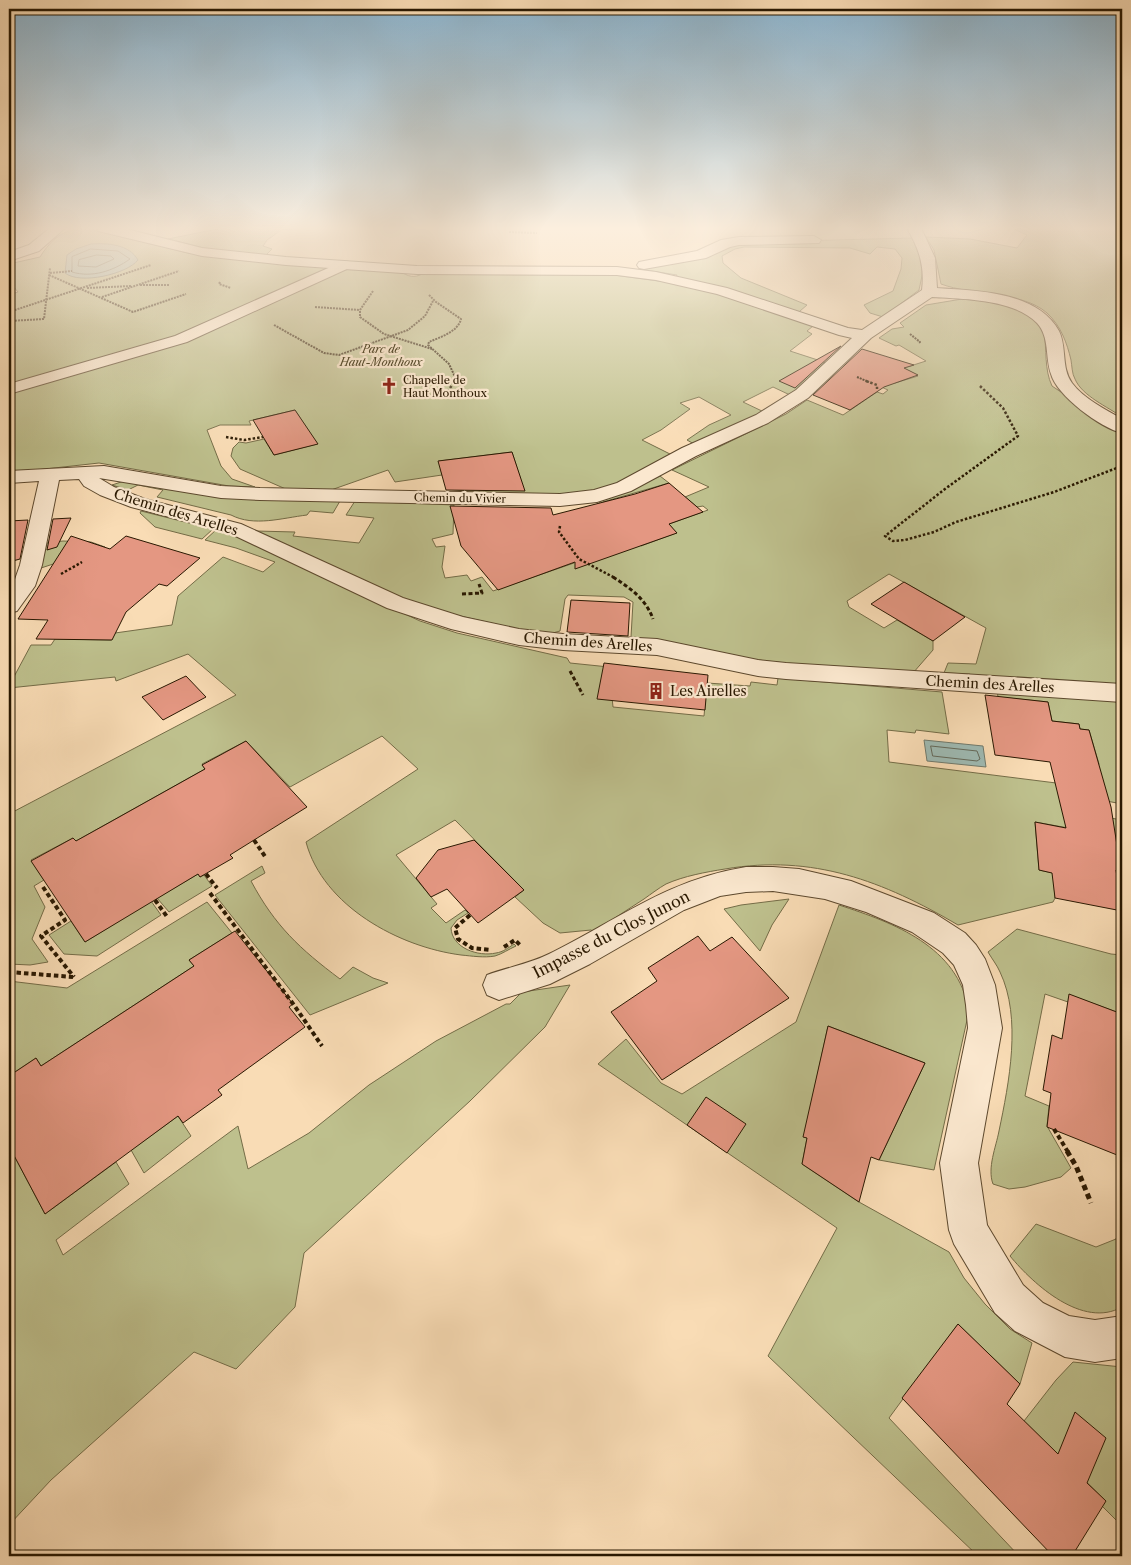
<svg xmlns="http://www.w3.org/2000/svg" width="1131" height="1565" viewBox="0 0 1131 1565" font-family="'Libre Caslon Text',serif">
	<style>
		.green { fill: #bec08d; stroke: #746c47 }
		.water { fill: #9ebab3; stroke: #6f796c }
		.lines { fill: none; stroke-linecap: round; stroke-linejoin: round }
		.shore { stroke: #64695a; stroke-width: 1 }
		.building { fill: #e49782; stroke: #291801 }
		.pedestrian-casing { stroke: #5d492e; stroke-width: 2 }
		.minor-casing { stroke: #5d492e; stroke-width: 2 }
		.path-far4 { stroke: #291801; stroke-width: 2; stroke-dasharray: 2 1; stroke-linecap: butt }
		.path-far3 { stroke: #291801; stroke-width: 2.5; stroke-dasharray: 2.5 2; stroke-linecap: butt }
		.path-far2 { stroke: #291801; stroke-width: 3; stroke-dasharray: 4 2.5; stroke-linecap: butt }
		.path-far1 { stroke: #291801; stroke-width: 4; stroke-dasharray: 4.5 3; stroke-linecap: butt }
		.path { stroke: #291801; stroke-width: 5; stroke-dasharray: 5.5 4; stroke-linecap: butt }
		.pedestrian { fill: #fbe8cf; fill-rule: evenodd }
		.minor { fill: #fbe8cf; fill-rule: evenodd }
		.labels { text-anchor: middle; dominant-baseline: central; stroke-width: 4.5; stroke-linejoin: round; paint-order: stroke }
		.far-park-label { font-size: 11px; font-style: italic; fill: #564a2b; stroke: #fbe8cf }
		.far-poi-label { font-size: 11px; fill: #291801; stroke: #fbe8cf; text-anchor: start }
		.far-street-label { font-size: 11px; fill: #291801; stroke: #fbe8cf }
		.street-label { font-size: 14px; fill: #291801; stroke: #fbe8cf }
		.poi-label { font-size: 14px; fill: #291801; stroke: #fbe8cf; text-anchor: start }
		.near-street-label { font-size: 16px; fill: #291801; stroke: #fbe8cf }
	</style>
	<rect width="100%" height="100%" fill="#f9dcb5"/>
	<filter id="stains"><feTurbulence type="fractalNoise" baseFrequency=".004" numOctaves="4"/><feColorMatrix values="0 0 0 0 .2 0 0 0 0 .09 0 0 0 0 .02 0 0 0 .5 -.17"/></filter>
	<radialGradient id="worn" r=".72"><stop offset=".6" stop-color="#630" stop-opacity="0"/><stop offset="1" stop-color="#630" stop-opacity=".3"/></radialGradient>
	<!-- green -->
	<g class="green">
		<path d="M222 228H295L292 230 283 229 267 240 263 246 272 249 265 256 216 251 168 239Z"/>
		<path d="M1012 228H1122V417C1108 407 1082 396 1075 379 1072 374 1072 366 1071 360 1067 343 1061 326 1047 313 1022 291 973 296 941 284L934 250 926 237 970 239 1017 248 1027 235Z"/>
		<path d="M74 230H96L188 253 403 273C411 278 417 277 424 273L614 275 673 283 677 275 639 269 725 246 756 242 912 238 917 239 923 271 919 290 883 317 870 313 864 305 893 291 901 269 902 258 895 249 877 247 870 254 850 248 744 247 735 249 722 256 723 263 741 278 807 305 793 317 813 326 807 331 812 334 790 351 827 363 790 395 773 387 743 402 764 412 694 444 687 440 709 425 731 415 699 397 680 403 690 409 661 430 642 440 670 454 668 459 625 480 604 488 586 492 557 495 447 492 522 484 512 452 439 461 442 475 395 482 388 470 331 490H288L240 469 231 456 233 448 239 442 246 443 264 439 274 455 317 444 295 410 249 421 251 425H220L207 430 221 466 232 479 255 487 229 486 99 463 9 473V295L18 292 9 281V264L40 257C48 244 59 232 74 230Z"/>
		<path d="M962 299C982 300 1040 307 1044 332 1047 350 1044 369 1052 386L1122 433V804L1091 798 1093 815 1122 820V886L1119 885 1117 870H1121L1117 846 1074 829 1035 822 1039 870 1053 873 1055 898 1053 902 958 925C883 881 813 854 725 869 706 872 684 876 666 884 659 888 651 894 644 899 627 910 610 921 594 932L591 930 560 933 543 923 515 897 524 890 455 820 396 855 437 904 431 908 446 923 465 910 468 913 457 920 451 928C452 948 478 957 496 953 503 952 508 948 514 944L516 946C509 949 502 954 495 956 484 958 472 956 461 955 399 947 323 906 306 842L418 769 382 736 290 787 246 741 202 764 205 769 76 841 73 838 31 860 44 880 34 886 45 907 32 939 48 962 30 965 9 964V814L236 695 188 654 116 681 115 677 9 688V686L31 645H51L55 639 111 640 115 633 172 625 178 596 223 557 263 572 275 562 236 548 205 540 216 530 235 535 420 621 457 633 567 658 570 663 609 667 613 707 704 716 707 683 750 686 751 682 777 685 778 678 942 692 949 734 916 730 915 733 887 730 889 762 1088 787 1099 764 1089 730 1080 729 1079 724 1052 721 1048 702 998 697 997 690 983 689 970 674 944 673 948 663 976 664 986 628 889 574 847 601 849 607 884 628 897 620 933 641V650L913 673C850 668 785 665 722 655 691 650 662 641 631 637L633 602 624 597 568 595 565 599 560 631 549 634 530 632 434 610 395 597 255 533 256 531 295 532 293 536 359 543 374 518 346 515 355 501 454 505 453 534 432 539 436 547 445 546 442 567 445 578 467 575 471 581 482 577 493 591 574 563 552 539 631 535 641 546 676 533 669 524 708 510 703 506 697 507 685 497 709 487 672 470 786 414 807 400 843 415 877 392 883 394 888 390 868 381 882 375 895 383 918 376 904 368 926 361 899 345 896 346 879 338 892 329 904 327 900 323 926 305Z"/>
		<path d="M660 476 669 483 603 502 615 520 598 501 628 491Z"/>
		<path d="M124 481 340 501 333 513 310 511 307 515C282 518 254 527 231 515L157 497 163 490 138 485 128 490 112 485Z"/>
		<path d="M141 511 213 529 202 539 155 527 140 513Z"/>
		<path d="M63 541 91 542 105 547 38 569 47 543Z"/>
		<path d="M262 866 265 873 251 881C275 926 300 949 340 979L353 967 373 978 388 983 310 1015 215 895Z"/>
		<path d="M198 874 200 877 204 875 212 886 169 912 157 898Z"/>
		<path d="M789 899 772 925 760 951 724 909 741 905Z"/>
		<path d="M151 901 161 915 97 956 64 954 49 935 71 921 85 942Z"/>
		<path d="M207 902 232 933 189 960 194 966 41 1066 36 1058 9 1076V981L67 988Z"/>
		<path d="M839 905C894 923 958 946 969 1011L934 1170 879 1160 925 1063 828 1026 804 1137 807 1138 802 1164 859 1202 949 1252 964 1278 985 1304 1010 1329 1032 1343 1020 1384 958 1324 889 1418 1019 1556H978L768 1356 837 1228 598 1064 626 1039 661 1083 682 1094 796 1022Z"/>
		<path d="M1017 929 1111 954 1122 955V1014L1070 995 1068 1002 1045 994 1025 1096 1049 1106 1047 1126 1071 1168 1061 1177 1025 1187 1009 1189 993 1184C987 1168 996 1147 999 1131 1009 1083 1022 1018 1000 972 997 965 992 959 988 952Z"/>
		<path d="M570 985 545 1027 470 1101 304 1253 295 1307 236 1369 194 1352 51 1480 9 1525V1146L45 1214 116 1162 129 1184 56 1240 63 1255 238 1126 248 1169 309 1133 369 1085 436 1041 506 1004H510L522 992Z"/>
		<path d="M178 1116 191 1136 144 1173 131 1150Z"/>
		<path d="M1122 1223V1307C1083 1329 1034 1285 1010 1256L1036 1224 1096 1247 1116 1239Z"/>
		<path d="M1073 1362 1122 1367V1520L1117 1521 1102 1506 1105 1500 1024 1421 1056 1380Z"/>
	</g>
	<!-- water -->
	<g class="water">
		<path d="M91 244C107 243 129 244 138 260 127 274 80 285 65 273L67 255 76 249Z"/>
		<path d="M924 740 983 746 986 767 927 761Z"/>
	</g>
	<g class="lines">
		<!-- shore -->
		<g class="shore">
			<path d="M91 249 118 251 130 259C113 271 92 278 72 272V257Z"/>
			<path d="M97 255 111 256 114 259 96 267 78 266 79 260Z"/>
			<path d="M931 746 977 751 980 759 977 761 933 756Z"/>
		</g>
	</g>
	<!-- building -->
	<g class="building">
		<path d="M841 346 795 388 779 381Z"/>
		<path d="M862 349 914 365 904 368 918 375 884 387 850 410 813 395Z"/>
		<path d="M295 410 318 444 274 455 253 420Z"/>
		<path d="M512 452 525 491 446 490 438 461Z"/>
		<path d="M669 483 703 512 669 524 677 533 575 569V562L498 590 461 546 450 506 551 508 553 515 635 494Z"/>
		<path d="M71 518 57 547 47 550 53 519Z"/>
		<path d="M28 520 20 559 9 562V521Z"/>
		<path d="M71 536 110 549 126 536 200 558 167 586 159 584 126 612 112 640 36 639 48 620 18 619Z"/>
		<path d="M904 582 965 617 933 641 871 604Z"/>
		<path d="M571 600 630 603 628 636 567 632Z"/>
		<path d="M604 663 708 675 705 710 597 699Z"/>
		<path d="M186 676 206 697 163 720 142 697Z"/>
		<path d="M985 695 1048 702 1052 721 1079 724 1080 729 1089 730 1111 807 1121 871 1116 870 1122 911 1055 898 1052 873 1039 870 1035 822 1066 828 1050 762 995 755Z"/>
		<path d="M246 741 307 807 230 855 233 858 200 877 198 874 85 942 31 861 73 838 76 841 112 821 205 769 202 765Z"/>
		<path d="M474 840 524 890 478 923 447 889 431 897 416 878 438 850Z"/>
		<path d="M235 931 293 1004 289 1007 305 1027 218 1090 222 1095 183 1123 178 1116 45 1214 9 1146V1076L36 1058 41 1066 194 966 189 960Z"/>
		<path d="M698 936 710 951 732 937 789 998 662 1080 611 1012 657 981 648 968Z"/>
		<path d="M1069 994 1122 1014V1157L1047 1127 1051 1093 1043 1090 1052 1035 1062 1039Z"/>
		<path d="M828 1026 925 1063 879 1160 871 1157 859 1202 802 1164 807 1138 803 1137Z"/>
		<path d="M706 1097 746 1124 727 1153 687 1125Z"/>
		<path d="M958 1324 1020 1384 1007 1404 1058 1454 1075 1412 1106 1438 1087 1483 1106 1501 1072 1556H1053L902 1398Z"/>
	</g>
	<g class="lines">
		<!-- pedestrian casing -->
		<g class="pedestrian-casing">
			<g id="pedestrian">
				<path d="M814 236 821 240 819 243 739 245 730 247 706 258 644 269 639 268 637 265 639 262 644 261 697 251 721 240 739 237Z"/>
				<path d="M344 261 349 262 351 265 349 268 187 342 9 394V384L175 336Z"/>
			</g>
		</g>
		<!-- minor casing -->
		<g class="minor-casing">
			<g id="minor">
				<path d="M50 228H65L39 251 9 261V252L29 245Z"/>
				<path d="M97 228H122L202 248 286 257 417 266 617 267 656 272 727 288 848 328 862 330 922 290C925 266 919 249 907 228H921L935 258 937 288C977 291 1037 291 1059 331 1067 347 1061 368 1072 383 1084 399 1105 409 1122 419V433C1101 428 1057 396 1051 374 1045 358 1050 337 1037 323 1014 299 963 299 932 297L871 338 808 398 768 423 696 456 631 491 597 502 560 506 260 500 221 498 99 478 114 487 145 499 241 524 403 598 463 617 519 629 563 634 657 639 758 660 786 663 1122 684V702L786 679 758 676 657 655 563 650 519 645 451 629 387 608 227 532 131 507 100 495 84 486 79 479 59 480 42 565 35 586 17 611 9 613V591L13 585 20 565 39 481 9 483V471L104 466 221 486 260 488 560 494 594 490 617 483 682 448 756 415 796 390 852 338 839 335 717 294 656 280 617 275 417 274 286 265 202 256 98 231Z"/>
				<path d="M746 867H773L799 869 851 881 934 913 965 933 976 945 985 959 995 985 1002 1028 978 1163 987 1225 1023 1285 1043 1303 1069 1316 1095 1320 1122 1316V1358L1095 1362 1065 1357 1015 1331 995 1313 954 1244 949 1230 940 1163 968 1028 966 1005 963 985 954 965 943 953 912 932 866 912 825 899 773 891 746 892 720 896 684 910 590 964 550 984 499 1000 487 995 483 985 487 975C508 967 529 964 549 954 618 920 666 880 746 867Z"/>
			</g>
		</g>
		<!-- path-far4 -->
		<g class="path-far4">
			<path d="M509 232 537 233"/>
			<path d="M50 273 72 271"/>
			<path d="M49 275 133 312 186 294"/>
			<path d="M220 282 219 284 231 288"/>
			<path d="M140 285H169"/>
			<path d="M87 288 131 286"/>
			<path d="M373 291 360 310V317L384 334 432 349"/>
			<path d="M429 295 436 302 461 319C458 332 440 337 429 342L428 345 449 364 456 379 454 382"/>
			<path d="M102 297 179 271"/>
			<path d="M315 307 360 310"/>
			<path d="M9 312 151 265"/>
			<path d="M9 321 44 319 50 268"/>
			<path d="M274 325 324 353 339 355 408 330 425 316 433 301"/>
			<path d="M910 334 920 342 918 343"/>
			<path d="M857 377 869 382"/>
			<path d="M406 379 415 375 420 382"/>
		</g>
		<!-- path-far3 -->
		<g class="path-far3">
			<path d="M419 381 431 396 448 391 455 381"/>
			<path d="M866 381 877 385V389"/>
			<path d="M980 386 1003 408 1018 436 945 489 885 536 893 541 905 540 934 532 956 522 1054 492 1122 466"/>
			<path d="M226 437 244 440 263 437"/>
			<path d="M560 526 559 532 579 559 615 578"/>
			<path d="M61 574 82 562"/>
		</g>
		<!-- path-far2 -->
		<g class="path-far2">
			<path d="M613 577C630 588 646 599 653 619"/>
			<path d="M462 594 482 593 479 584"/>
			<path d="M570 671 583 695"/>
		</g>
		<!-- path-far1 -->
		<g class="path-far1">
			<path d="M254 840 266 858"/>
			<path d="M206 874 217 888"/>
			<path d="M43 887 65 920 41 936 74 977"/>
			<path d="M210 893 294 1005 322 1046"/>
			<path d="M155 900 168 918"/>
			<path d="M470 915 455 928 458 939 472 948 491 950"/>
			<path d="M504 947 515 940 520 945"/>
			<path d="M9 972 73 977"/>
			<path d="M1054 1129 1068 1152"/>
		</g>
		<!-- path -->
		<path class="path" d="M1067 1151 1076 1166 1091 1203"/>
		<!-- pedestrian -->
		<use href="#pedestrian" class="pedestrian"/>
		<!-- minor -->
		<use href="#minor" class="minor"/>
	</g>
	<!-- sky -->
	<linearGradient id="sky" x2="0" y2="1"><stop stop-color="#8ab6d3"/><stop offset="0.51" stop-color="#fcefde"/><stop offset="1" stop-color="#fcefde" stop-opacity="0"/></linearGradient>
	<rect width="1131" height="448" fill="url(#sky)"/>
	<!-- icons -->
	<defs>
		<g id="church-bare" transform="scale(1.35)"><path d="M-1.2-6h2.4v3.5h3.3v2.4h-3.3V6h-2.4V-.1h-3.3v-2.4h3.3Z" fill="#8f2418" stroke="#fbe8cf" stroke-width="2.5" paint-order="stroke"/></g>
		<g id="building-bare" transform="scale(1.35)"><path d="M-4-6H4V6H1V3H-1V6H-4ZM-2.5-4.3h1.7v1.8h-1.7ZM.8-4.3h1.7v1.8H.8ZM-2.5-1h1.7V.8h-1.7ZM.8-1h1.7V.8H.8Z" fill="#8f2418" stroke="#fbe8cf" stroke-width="2.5" paint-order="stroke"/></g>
	</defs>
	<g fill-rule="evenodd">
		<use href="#church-bare" x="389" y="386"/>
		<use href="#building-bare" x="656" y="691"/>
	</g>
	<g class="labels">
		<!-- far-park labels -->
		<g class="far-park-label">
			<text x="381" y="349">Parc de<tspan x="381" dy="13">Haut-Monthoux</tspan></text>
		</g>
		<!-- far-poi labels -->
		<g class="far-poi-label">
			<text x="403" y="380">Chapelle de<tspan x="403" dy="13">Haut Monthoux</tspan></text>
		</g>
		<!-- far-street labels -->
		<g class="far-street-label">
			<text transform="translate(460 498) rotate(1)">Chemin du Vivier</text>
		</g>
		<!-- street labels -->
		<g class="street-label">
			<text transform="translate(176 512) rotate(17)">Chemin des Arelles</text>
			<text transform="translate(588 642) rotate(4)">Chemin des Arelles</text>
			<text transform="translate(990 684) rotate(3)">Chemin des Arelles</text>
		</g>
		<!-- poi labels -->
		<g class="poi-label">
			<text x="670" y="691">Les Airelles</text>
		</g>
		<!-- near-street labels -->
		<g class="near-street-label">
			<text transform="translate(611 934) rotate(-27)">Impasse du Clos Junon</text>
		</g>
	</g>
	<!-- margin -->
	<rect width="1131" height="1565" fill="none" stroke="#f9dcb5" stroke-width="30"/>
	<rect x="10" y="10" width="1111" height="1545" fill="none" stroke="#291801" stroke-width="2.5"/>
	<rect x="15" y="15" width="1101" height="1535" fill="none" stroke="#291801"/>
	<rect width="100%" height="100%" filter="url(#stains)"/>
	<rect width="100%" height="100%" fill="url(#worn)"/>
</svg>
